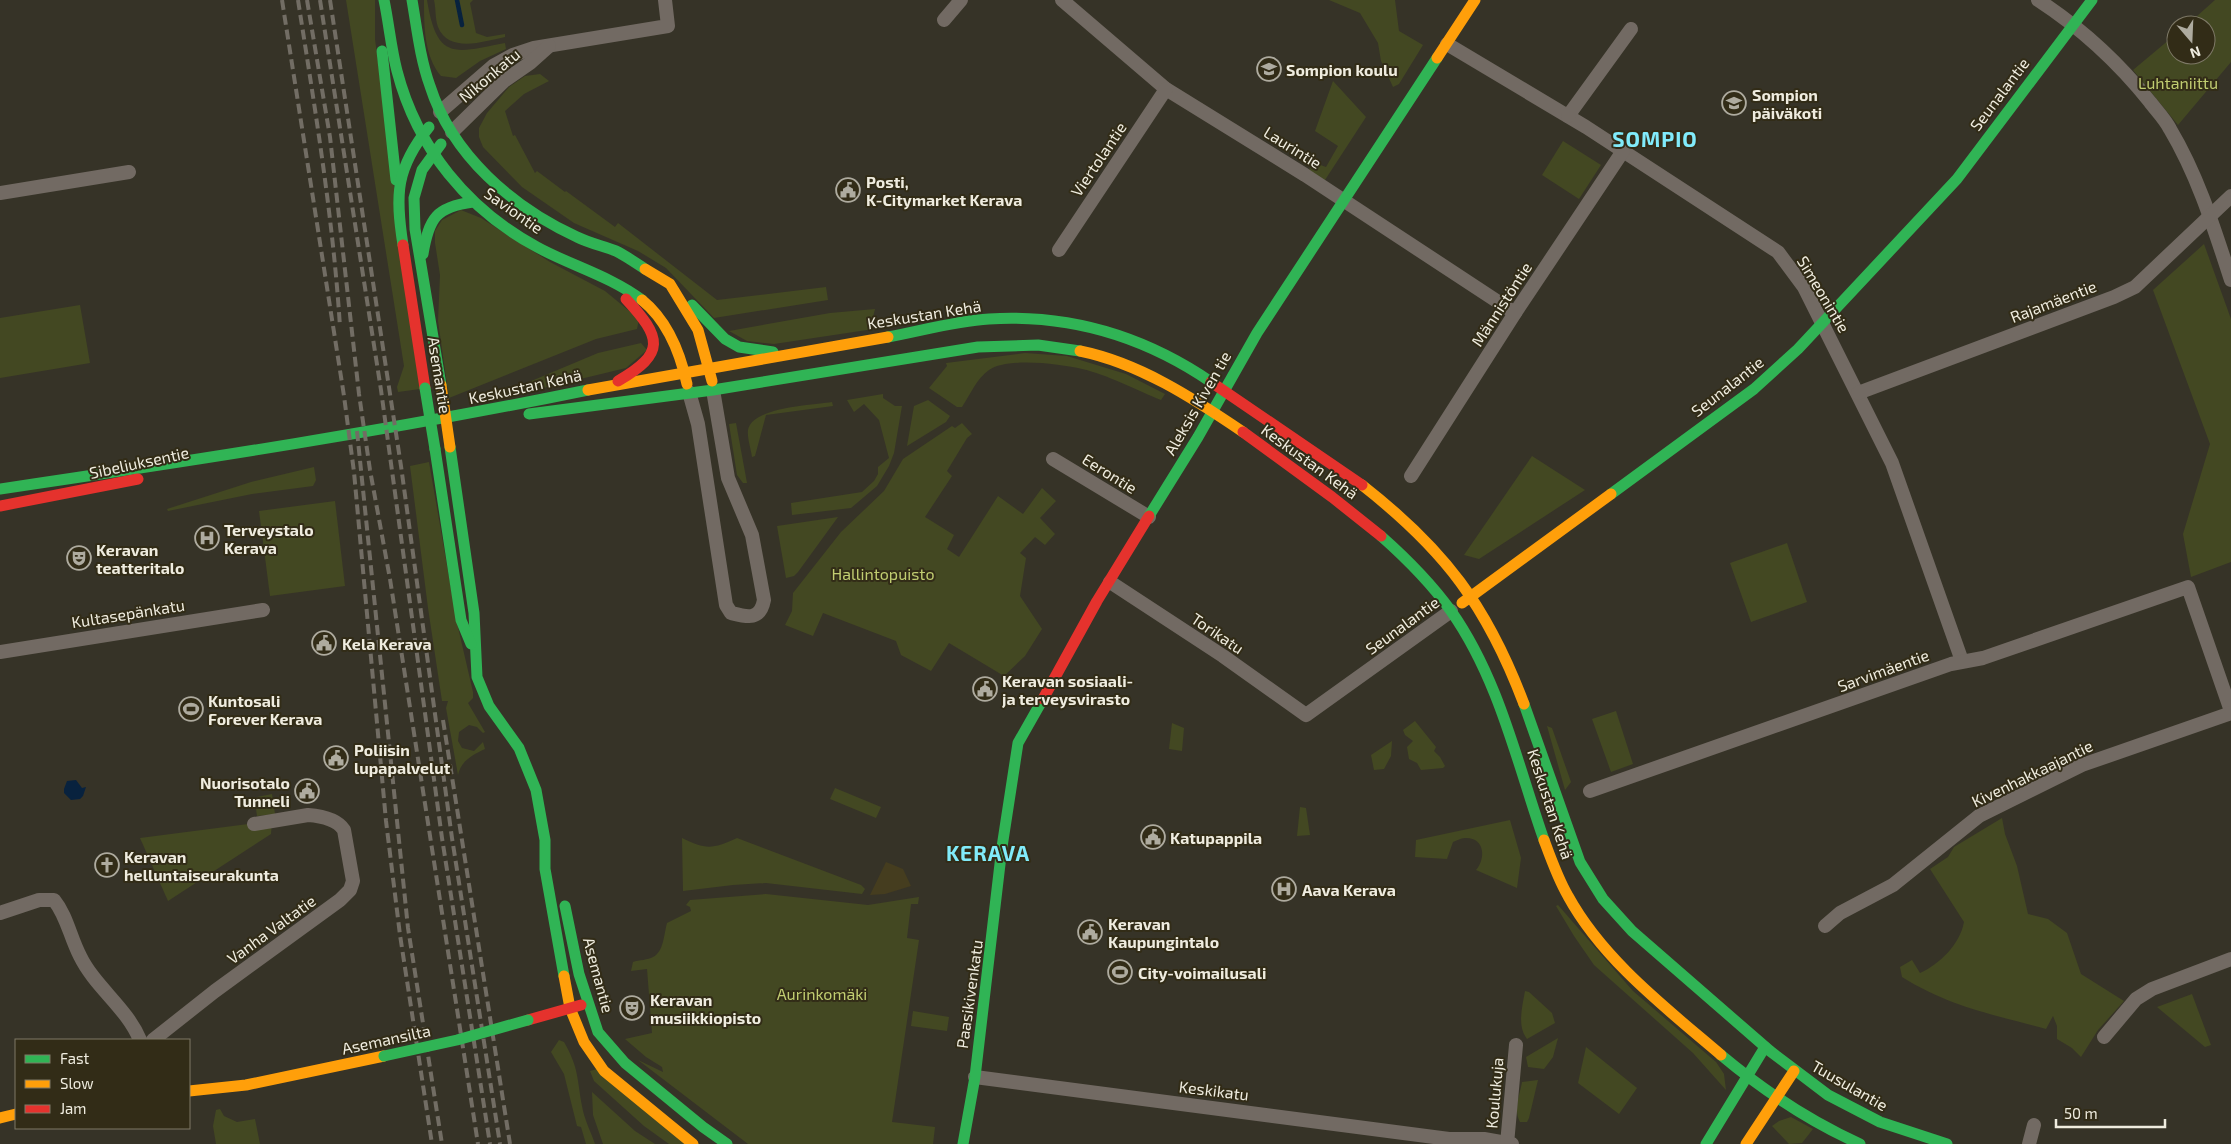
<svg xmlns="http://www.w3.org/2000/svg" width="2231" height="1144" viewBox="0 0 2231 1144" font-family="'Exo 2',sans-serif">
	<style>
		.green { fill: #434822 }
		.sand { fill: #453d1f }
		.water { fill: #08223e }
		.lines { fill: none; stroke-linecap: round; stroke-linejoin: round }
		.stream { stroke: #08223e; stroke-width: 4.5 }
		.street { stroke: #726a63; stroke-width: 14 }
		.fast { stroke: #30b455; stroke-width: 11 }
		.slow { stroke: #ff9f0a; stroke-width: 11 }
		.jam { stroke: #e5322d; stroke-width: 11 }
		.rail { stroke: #726d64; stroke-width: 4; stroke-dasharray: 10 5; stroke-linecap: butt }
		.fast-bridge { stroke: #30b455; stroke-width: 11 }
		.slow-bridge { stroke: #ff9f0a; stroke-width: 11 }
		.labels { text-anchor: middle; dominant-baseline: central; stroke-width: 4; stroke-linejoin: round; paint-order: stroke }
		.poi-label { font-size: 16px; font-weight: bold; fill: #efecdf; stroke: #322c17; text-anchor: start }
		.street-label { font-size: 16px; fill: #efecdf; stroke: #322c17 }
		.park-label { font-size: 16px; fill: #c1cd71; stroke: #322c17 }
		.district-label { font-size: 21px; font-weight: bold; letter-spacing: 1px; fill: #81ebfa; stroke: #322c17 }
	</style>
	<rect width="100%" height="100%" fill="#363327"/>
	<!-- green -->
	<g class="green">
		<path d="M346 0H375V39L420 389 398 392 397 387 404 366Z"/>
		<path d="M424 0H427C437 61 454 53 505 43L506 49 480 61 456 78 441 76C424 56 424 26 424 0Z"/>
		<path d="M434 0H473L470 3 476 33 487 37 505 34V37C485 41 449 54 438 27 435 19 436 8 434 0Z"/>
		<path d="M1329 0H1395L1399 31 1423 45 1399 84 1393 87 1381 61 1378 43 1360 13Z"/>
		<path d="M2215 0H2231V62L2178 125 2133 70 2176 34V55H2206V25H2187Z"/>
		<path d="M540 74 549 81 524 94 505 111 513 136 515 135 535 173 537 171 565 192 566 191 615 227 618 223 717 300 826 287 828 300 714 318 666 268 638 251 574 223 522 187 483 147 479 137V128L487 113 509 87 525 76Z"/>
		<path d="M1333 81 1366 117 1325 180 1309 170 1312 162 1326 167 1338 146 1315 131Z"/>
		<path d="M1563 141 1601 165 1579 199 1542 175Z"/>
		<path d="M461 210 481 218 550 262 605 291 639 319 637 329 596 339 449 398 438 321 440 275 435 243V231L442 220Z"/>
		<path d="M2204 244 2231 319V562L2191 577 2183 534 2210 444 2153 290Z"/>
		<path d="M80 305 90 363 0 378V318Z"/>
		<path d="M875 309 870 329 867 330 774 344 747 341 729 331 830 313Z"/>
		<path d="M641 343 647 350 626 368 506 397 505 392 598 353Z"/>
		<path d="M1025 353 1067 356 1126 374 1165 394 1161 400C1138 391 1106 374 1082 369 1061 364 1007 357 989 370 977 378 970 395 962 407H957L929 388 947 366 946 363Z"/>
		<path d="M883 394V398L895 406H902L894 453 889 466 877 486 851 508 792 515 791 503 862 492 874 481 878 474V467L889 458 879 420 864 404 854 412 847 400Z"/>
		<path d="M928 400 950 416 946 422 907 446 914 406Z"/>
		<path d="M832 402 833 406 766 415 755 456 752 457C751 449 747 438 748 430 752 407 813 405 832 402Z"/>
		<path d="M736 423 747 483H743L737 475 729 424Z"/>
		<path d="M962 423 972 434 967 438 947 471 952 476 925 517 954 535 947 549 959 557 998 496 1023 514 1042 488 1056 501 1040 518 1055 534 1045 545 1035 537 1020 553 1026 558 1020 596 1042 629 1025 656 1004 676 949 643 931 671 901 655 896 641 823 613 813 636 785 625 792 611 793 593 841 532 884 491 903 459 952 426 955 428Z"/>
		<path d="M1532 456 1585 490 1479 559 1464 555Z"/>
		<path d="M429 462 457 623 473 692V698L468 703 485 732 483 733 477 727 469 725 459 732 458 741 462 748 474 751 483 742 485 749C472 755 461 761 458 775L446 708 448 701H442L428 608 410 466Z"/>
		<path d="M314 467 316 480 313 486 252 494 168 511 167 509 251 482Z"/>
		<path d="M335 501 345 586 270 596 259 511Z"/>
		<path d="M838 517 798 572 794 576 786 578 777 526Z"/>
		<path d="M1787 543 1807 602 1751 622 1730 563Z"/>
		<path d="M1616 711 1633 764 1611 772 1592 719Z"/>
		<path d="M1415 721 1436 747 1434 751 1440 757 1445 766 1443 768 1421 770 1417 763 1409 759 1407 747 1413 741 1405 735 1403 730Z"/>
		<path d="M1172 723 1184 728 1182 751 1169 749Z"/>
		<path d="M1547 726 1552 728 1571 782 1565 790Z"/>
		<path d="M1392 741 1391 756 1384 769 1374 770 1371 755Z"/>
		<path d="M835 788 881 807 876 818 830 799Z"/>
		<path d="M272 794 275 814 257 816 256 809 259 808 257 797Z"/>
		<path d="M1300 807 1306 808 1310 835 1297 836Z"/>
		<path d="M2002 818 2005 834 2017 866 2028 914 2048 919 2067 933 2081 974 2124 1001 2098 1030 2081 1057 2072 1048 2057 1039V1026L2053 1016 2046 1029C1992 1014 1950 1007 1902 977L1900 967 1912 960 1920 973C1940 964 1960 944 1964 922L1930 869 1948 857 1954 847Z"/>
		<path d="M1510 820 1521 858 1517 888 1476 870C1486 859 1485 837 1465 838 1461 838 1456 841 1453 842L1447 859 1415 857 1416 840Z"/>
		<path d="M272 821 271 834 168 901 140 838Z"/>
		<path d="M682 838C706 850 713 849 737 838L861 885 865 889 862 894 766 883 733 885 683 891Z"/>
		<path d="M766 894 868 905 919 897 918 904H911L907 938 919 940 892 1122 935 1127 933 1144H748L638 1060 663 1072 662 1067 646 1057 625 1039 652 1033 647 969 631 971 633 962C639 960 648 960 653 957 664 952 664 933 667 923L691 911 690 907 686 905 690 900Z"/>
		<path d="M1558 905 1633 991 1716 1062 1724 1074 1726 1090 1693 1053 1594 965 1574 936 1556 906Z"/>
		<path d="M1525 991 1529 992 1552 1013 1555 1023 1527 1039C1517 1026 1522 1008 1525 991Z"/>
		<path d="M2192 994 2211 1045 2205 1047 2157 1007Z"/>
		<path d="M913 1011 949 1017 947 1031 911 1026Z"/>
		<path d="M1558 1038 1553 1057 1544 1069 1528 1067 1526 1057Z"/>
		<path d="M559 1040 564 1042C579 1068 577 1079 582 1106 584 1119 591 1132 595 1144H586L581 1127 577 1126 564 1074 551 1052Z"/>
		<path d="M1586 1047 1637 1088 1619 1114 1578 1083Z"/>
		<path d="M597 1069 687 1144H669L644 1126 594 1081 590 1071Z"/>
		<path d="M1538 1080 1529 1118 1527 1122H1520C1513 1110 1520 1094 1522 1082Z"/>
		<path d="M592 1092 635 1131 655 1144H603L593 1115Z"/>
		<path d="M220 1109 224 1116 237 1122 255 1119 260 1144H216L213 1126 216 1110Z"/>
		<path d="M1791 1117 1813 1129 1802 1143 1789 1144 1772 1126 1779 1121Z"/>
	</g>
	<!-- sand -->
	<path class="sand" d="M886 862 903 869 911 886 885 894 870 895Z"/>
	<!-- water -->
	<path class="water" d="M76 780 82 788 86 787 83 796 80 799 71 800 64 793V789L67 781Z"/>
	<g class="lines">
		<!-- stream -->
		<path class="stream" d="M457 0 462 25"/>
		<!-- street -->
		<g class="street">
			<path d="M1062 0 1166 89 1305 175 1515 313"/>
			<path d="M2038 0C2081 28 2118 62 2150 102 2156 110 2165 119 2170 129 2198 176 2214 228 2231 280"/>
			<path d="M944 20 961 0"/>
			<path d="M1447 44 1586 127 1778 252 1804 287 1892 463 1962 661"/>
			<path d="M440 112 493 66 513 55 534 48 668 26 665 0"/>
			<path d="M1568 116 1631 29"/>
			<path d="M452 132 504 81 530 63 549 46"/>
			<path d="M0 193 129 172"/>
			<path d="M1059 250 1166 89"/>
			<path d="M689 392 698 424 726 605 731 613C747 617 760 621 764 600L752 535 728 478 713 390"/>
			<path d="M1858 393 2114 297 2135 287 2231 196"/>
			<path d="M1053 459 1149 517"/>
			<path d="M1411 476 1515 313 1623 151"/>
			<path d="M1110 582 1223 656 1306 715 1451 611"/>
			<path d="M0 652 263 610"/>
			<path d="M1590 791 1951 664 1983 658 2188 587 2231 711"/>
			<path d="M0 913 39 900H54C67 916 70 937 80 956 95 987 127 1008 140 1040"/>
			<path d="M1825 926 1840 913 1893 885 1979 816 2082 765 2231 713"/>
			<path d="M2104 1037 2136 999 2152 989 2231 959"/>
			<path d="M153 1040 215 991 340 900 350 890 353 881 344 830C337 819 321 816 308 815L254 824"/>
			<path d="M975 1077 1449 1139H1484L1512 1144"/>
			<path d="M1507 1144 1516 1045"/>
			<path d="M2029 1144 2034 1125"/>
		</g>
		<!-- fast -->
		<g class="fast">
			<path d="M384 0C389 24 391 48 397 71 417 148 468 210 537 247 572 266 610 276 642 300"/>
			<path d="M412 0C417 29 420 58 430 86 452 155 512 207 577 237 589 243 603 246 616 251 626 256 636 263 645 269"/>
			<path d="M382 51 396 180"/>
			<path d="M441 144 422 170 414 198 415 229 441 385"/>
			<path d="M403 245C395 194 396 168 429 127"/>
			<path d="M423 254C429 218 436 207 473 202"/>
			<path d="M692 305 725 339 739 347 773 352"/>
			<path d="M888 337C921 331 955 321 989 319 1070 314 1145 337 1211 382"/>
			<path d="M529 414 713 390 978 347 1038 345 1080 351"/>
			<path d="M450 447 474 613 477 677 489 706 519 748 536 790 545 840V869L564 976"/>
			<path d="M435 449 461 620 471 644"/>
			<path d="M0 489C197 460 393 430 588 390"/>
			<path d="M1611 494 1754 389 1798 349 1957 179 2092 0"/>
			<path d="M1149 516 1198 437 1257 333 1437 58"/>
			<path d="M1381 536C1407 559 1431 583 1451 611 1499 679 1517 763 1544 840"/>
			<path d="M1524 704 1580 862 1603 899 1632 931 1770 1051 1828 1095 1880 1122 1947 1144"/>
			<path d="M565 906 579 974 598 1032 625 1063 703 1127 727 1144"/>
			<path d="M1721 1055C1764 1091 1809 1121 1860 1144"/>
			<path d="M963 1144 975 1077 1002 847 1018 743 1043 699"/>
			<path d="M1706 1144 1765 1047"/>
		</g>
		<!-- slow -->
		<g class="slow">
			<path d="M1437 58 1475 0"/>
			<path d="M645 269 670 284 698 330 712 381"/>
			<path d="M642 300C668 321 680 352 687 384"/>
			<path d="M1080 351C1139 363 1193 398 1243 432"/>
			<path d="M588 390 888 337"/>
			<path d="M1362 485C1445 550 1487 606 1524 704"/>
			<path d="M1462 603 1611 494"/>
			<path d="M1544 840C1551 859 1558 879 1568 896 1603 960 1666 1008 1721 1055"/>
			<path d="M564 976 570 1008 584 1042 604 1071 693 1144"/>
			<path d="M189 1091 246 1085 384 1056"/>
			<path d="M0 1118 16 1114"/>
			<path d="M1746 1144 1794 1071"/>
		</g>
		<!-- jam -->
		<g class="jam">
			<path d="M403 245 425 388"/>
			<path d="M618 381C666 353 662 338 626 299"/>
			<path d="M1211 382 1362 485"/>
			<path d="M1243 432 1332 497 1381 536"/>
			<path d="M0 506 138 479"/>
			<path d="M1043 699 1097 601 1149 516"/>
			<path d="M528 1020 581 1005"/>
		</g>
		<!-- rail -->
		<g class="rail">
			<path d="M282 0 344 396 354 472 386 821 400 935 432 1144"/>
			<path d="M298 0C315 109 333 217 340 327"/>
			<path d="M307 0 330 137 359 394 370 470 390 579 478 1144"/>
			<path d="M320 0 381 390 442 838 490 1144"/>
			<path d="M330 0 401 466 452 838 500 1144"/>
			<path d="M357 431 408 928 442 1144"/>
			<path d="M443 720 510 1144"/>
		</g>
		<!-- fast-bridge -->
		<g class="fast-bridge">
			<path d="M425 388 435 449"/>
			<path d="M384 1056 457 1040 528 1020"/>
		</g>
		<!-- slow-bridge -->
		<path class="slow-bridge" d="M441 385 450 447"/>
	</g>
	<!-- icons -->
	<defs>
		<g id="school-ring" transform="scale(1.25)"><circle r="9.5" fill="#322c17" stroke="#aeab9f" stroke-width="1.5"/><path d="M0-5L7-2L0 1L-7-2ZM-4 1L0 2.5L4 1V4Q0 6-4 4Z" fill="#aeab9f"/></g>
		<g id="civic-ring" transform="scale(1.25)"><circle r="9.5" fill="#322c17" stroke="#aeab9f" stroke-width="1.5"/><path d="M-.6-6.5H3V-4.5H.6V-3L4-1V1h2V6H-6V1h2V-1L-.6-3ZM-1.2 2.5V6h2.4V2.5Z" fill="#aeab9f"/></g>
		<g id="hospital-ring" transform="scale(1.25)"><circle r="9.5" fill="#322c17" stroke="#aeab9f" stroke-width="1.5"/><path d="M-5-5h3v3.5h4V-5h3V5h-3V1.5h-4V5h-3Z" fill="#aeab9f"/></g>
		<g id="theatre-ring" transform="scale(1.25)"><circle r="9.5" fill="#322c17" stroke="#aeab9f" stroke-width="1.5"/><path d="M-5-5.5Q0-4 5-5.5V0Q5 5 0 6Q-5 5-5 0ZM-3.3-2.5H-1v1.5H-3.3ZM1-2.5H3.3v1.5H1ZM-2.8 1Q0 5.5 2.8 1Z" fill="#aeab9f"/></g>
		<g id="stadium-ring" transform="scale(1.25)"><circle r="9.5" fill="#322c17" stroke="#aeab9f" stroke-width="1.5"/><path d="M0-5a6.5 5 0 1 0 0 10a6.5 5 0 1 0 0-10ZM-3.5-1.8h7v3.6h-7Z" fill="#aeab9f"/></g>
		<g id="church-ring" transform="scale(1.25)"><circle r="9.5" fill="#322c17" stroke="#aeab9f" stroke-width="1.5"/><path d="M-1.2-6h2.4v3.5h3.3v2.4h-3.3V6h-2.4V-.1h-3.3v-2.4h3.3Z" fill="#aeab9f"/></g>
	</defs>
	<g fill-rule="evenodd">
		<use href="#school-ring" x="1269" y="69"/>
		<use href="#school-ring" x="1734" y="103"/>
		<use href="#civic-ring" x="848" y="190"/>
		<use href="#hospital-ring" x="207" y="538"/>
		<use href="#theatre-ring" x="79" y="558"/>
		<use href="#civic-ring" x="324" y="643"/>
		<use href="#civic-ring" x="985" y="689"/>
		<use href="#stadium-ring" x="191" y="709"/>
		<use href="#civic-ring" x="336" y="758"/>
		<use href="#civic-ring" x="307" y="791"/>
		<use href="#civic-ring" x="1153" y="837"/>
		<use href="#church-ring" x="107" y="865"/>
		<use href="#hospital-ring" x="1284" y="889"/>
		<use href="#civic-ring" x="1090" y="932"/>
		<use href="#stadium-ring" x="1120" y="972"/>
		<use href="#theatre-ring" x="632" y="1008"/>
	</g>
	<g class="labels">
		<!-- poi labels -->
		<g class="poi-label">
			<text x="1286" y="69">Sompion koulu</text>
			<text x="1752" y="94">Sompion<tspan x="1752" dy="18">päiväkoti</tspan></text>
			<text x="866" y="181">Posti,<tspan x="866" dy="18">K-Citymarket Kerava</tspan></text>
			<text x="224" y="529">Terveystalo<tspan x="224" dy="18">Kerava</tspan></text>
			<text x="96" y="549">Keravan<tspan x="96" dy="18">teatteritalo</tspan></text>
			<text x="342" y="643">Kela Kerava</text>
			<text x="1002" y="680">Keravan sosiaali-<tspan x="1002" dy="18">ja terveysvirasto</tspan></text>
			<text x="208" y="700">Kuntosali<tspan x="208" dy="18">Forever Kerava</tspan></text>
			<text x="354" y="749">Poliisin<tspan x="354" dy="18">lupapalvelut</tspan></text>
			<text x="290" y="782" text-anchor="end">Nuorisotalo<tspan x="290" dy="18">Tunneli</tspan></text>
			<text x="1170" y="837">Katupappila</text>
			<text x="124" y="856">Keravan<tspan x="124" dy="18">helluntaiseurakunta</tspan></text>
			<text x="1302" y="889">Aava Kerava</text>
			<text x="1108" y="923">Keravan<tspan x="1108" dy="18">Kaupungintalo</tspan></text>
			<text x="1138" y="972">City-voimailusali</text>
			<text x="650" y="999">Keravan<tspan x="650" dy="18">musiikkiopisto</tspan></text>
		</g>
		<!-- street labels -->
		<g class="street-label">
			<text transform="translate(489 75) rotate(-40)">Nikonkatu</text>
			<text transform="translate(1999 94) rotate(-53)">Seunalantie</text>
			<text transform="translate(1293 147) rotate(32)">Laurintie</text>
			<text transform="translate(1098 159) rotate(-56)">Viertolantie</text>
			<text transform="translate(514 210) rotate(35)">Saviontie</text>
			<text transform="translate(1824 294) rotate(59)">Simeonintie</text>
			<text transform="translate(2053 301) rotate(-21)">Rajamäentie</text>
			<text transform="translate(1501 304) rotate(-57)">Männistöntie</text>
			<text transform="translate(924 314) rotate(-9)">Keskustan Kehä</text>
			<text transform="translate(440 375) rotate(81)">Asemantie</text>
			<text transform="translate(525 386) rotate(-12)">Keskustan Kehä</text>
			<text transform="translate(1727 386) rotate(-38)">Seunalantie</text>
			<text transform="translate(1197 403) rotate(-60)">Aleksis Kiven tie</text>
			<text transform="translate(1310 461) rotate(36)">Keskustan Kehä</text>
			<text transform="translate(139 462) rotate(-12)">Sibeliuksentie</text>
			<text transform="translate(1110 473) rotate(32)">Eerontie</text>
			<text transform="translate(128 613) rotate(-9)">Kultasepänkatu</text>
			<text transform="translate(1402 625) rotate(-36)">Seunalantie</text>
			<text transform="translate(1218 633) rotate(34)">Torikatu</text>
			<text transform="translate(1883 670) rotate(-20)">Sarvimäentie</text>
			<text transform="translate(2032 773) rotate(-26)">Kivenhakkaajantie</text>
			<text transform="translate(1551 804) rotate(72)">Keskustan Kehä</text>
			<text transform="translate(271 929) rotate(-36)">Vanha Valtatie</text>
			<text transform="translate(599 975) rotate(75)">Asemantie</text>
			<text transform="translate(969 994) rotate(-82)">Paasikivenkatu</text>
			<text transform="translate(386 1039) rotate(-12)">Asemansilta</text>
			<text transform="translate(1850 1085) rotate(30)">Tuusulantie</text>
			<text transform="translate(1214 1090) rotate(7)">Keskikatu</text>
			<text transform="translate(1494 1093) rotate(-85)">Koulukuja</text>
		</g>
		<!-- park labels -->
		<g class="park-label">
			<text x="2178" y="82">Luhtaniittu</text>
			<text x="883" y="573">Hallintopuisto</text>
			<text x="822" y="993">Aurinkomäki</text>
		</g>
		<!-- district labels -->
		<g class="district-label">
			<text x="1655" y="138">SOMPIO</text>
			<text x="988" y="852">KERAVA</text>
		</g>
	</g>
	<!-- legend -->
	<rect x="15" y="1039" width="175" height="90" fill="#322c17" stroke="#7e7967"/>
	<rect x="25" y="1055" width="25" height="8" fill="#30b455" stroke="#7e7967"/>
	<text x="60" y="1064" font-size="15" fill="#efecdf">Fast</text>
	<rect x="25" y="1080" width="25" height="8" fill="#ff9f0a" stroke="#7e7967"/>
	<text x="60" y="1089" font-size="15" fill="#efecdf">Slow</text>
	<rect x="25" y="1105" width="25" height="8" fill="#e5322d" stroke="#7e7967"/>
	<text x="60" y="1114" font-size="15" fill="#efecdf">Jam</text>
	<!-- north arrow -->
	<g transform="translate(2191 40) rotate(161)"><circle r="24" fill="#322c17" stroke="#7e7967"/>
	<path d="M0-4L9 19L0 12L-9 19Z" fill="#aeab9f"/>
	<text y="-8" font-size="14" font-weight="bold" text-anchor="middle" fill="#efecdf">N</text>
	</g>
	<!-- scale -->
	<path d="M2056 1119v8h109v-8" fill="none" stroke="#efecdf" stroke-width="2.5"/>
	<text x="2064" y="1119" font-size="15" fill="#efecdf" stroke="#322c17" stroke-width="4" paint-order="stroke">50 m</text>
</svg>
